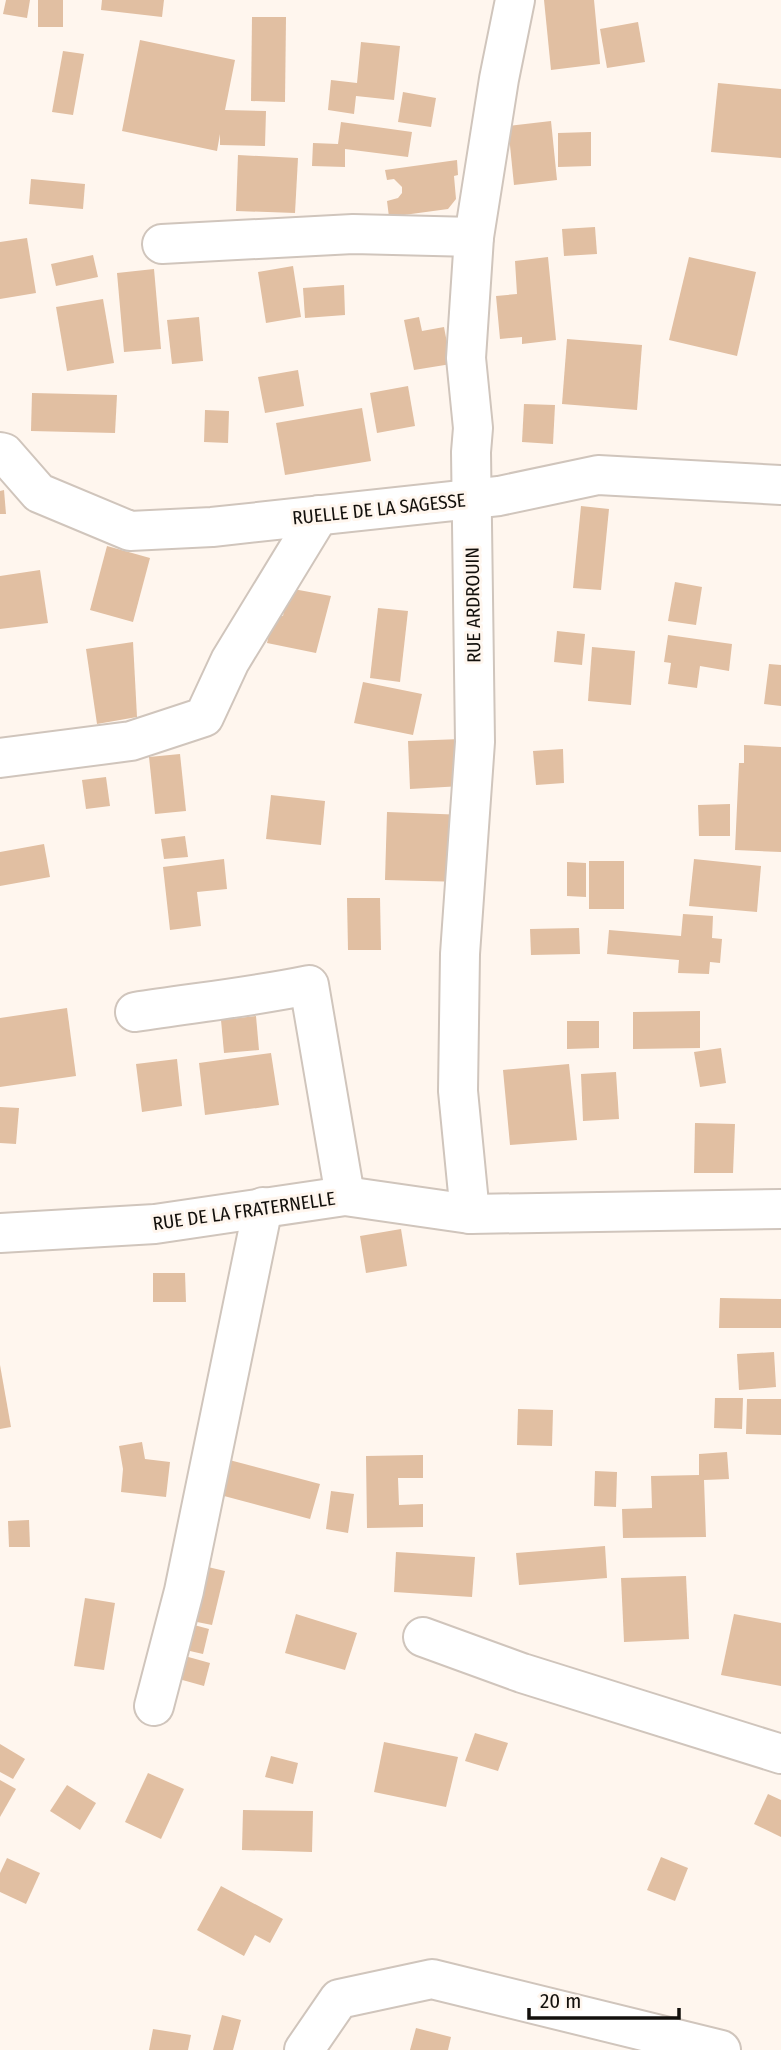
<svg xmlns="http://www.w3.org/2000/svg" width="781" height="2050" viewBox="0 0 781 2050" font-family="'Fira Sans Condensed',sans-serif">
	<style>
		.building { fill: #e1bfa2 }
		.lines { fill: none; stroke-linecap: round; stroke-linejoin: round }
		.street-casing { stroke: #d0c5bc; stroke-width: 42 }
		.street { stroke: #fff; stroke-width: 38 }
		.labels { text-anchor: middle; dominant-baseline: central; stroke-width: 6; stroke-linejoin: round; paint-order: stroke }
		.street-label { font-size: 19px; fill: #13100c; stroke: #fff6ee }
	</style>
	<rect width="100%" height="100%" fill="#fff6ee"/>
	<!-- building -->
	<g class="building">
		<path d="M6 0H30L27 18 3 14Z"/>
		<rect x="38" y="0" width="25" height="27"/>
		<path d="M102 0H164L162 17 101 10Z"/>
		<path d="M544 0H594L600 64 551 70Z"/>
		<path d="M252 17H286L285 102 251 101Z"/>
		<path d="M638 22 645 62 607 68 600 29Z"/>
		<path d="M140 40 235 60 225 110 266 111 265 146 220 145V134L217 151 122 131Z"/>
		<path d="M361 42 400 46 394 100 356 96 354 114 328 110 331 80 357 83Z"/>
		<path d="M63 51 84 54 73 115 52 112Z"/>
		<path d="M718 83 781 89V158L711 152Z"/>
		<path d="M403 92 436 98 431 127 398 122Z"/>
		<path d="M551 121 557 180 514 185 508 126Z"/>
		<path d="M341 122 412 132 408 157 345 149V167L312 166 313 143 338 144Z"/>
		<path d="M591 132V166L558 167V133Z"/>
		<path d="M238 155 298 158 295 213 236 211Z"/>
		<path d="M457 160 458 175 454 176 456 199 448 209 389 217 387 201 398 198 402 193V187L394 179 387 180 385 170Z"/>
		<path d="M31 179 85 184 83 209 29 204Z"/>
		<path d="M595 227 597 254 564 256 562 229Z"/>
		<path d="M27 238 36 293 0 299V242Z"/>
		<path d="M93 255 98 277 56 286 51 264Z"/>
		<path d="M548 257 556 340 522 344V337L500 339 496 296 517 294 515 261Z"/>
		<path d="M689 257 756 272 737 356 669 340Z"/>
		<path d="M293 266 301 317 266 323 258 272Z"/>
		<path d="M154 269 161 349 124 352 117 273Z"/>
		<path d="M344 285 345 315 305 318 303 288Z"/>
		<path d="M103 299 114 363 67 371 56 307Z"/>
		<path d="M199 317 203 361 172 364 167 320Z"/>
		<path d="M419 317 422 331 444 327 451 364 414 370 404 320Z"/>
		<path d="M567 339 642 345 637 410 562 404Z"/>
		<path d="M298 370 304 406 265 413 258 377Z"/>
		<path d="M408 386 415 426 377 433 370 393Z"/>
		<path d="M32 393 117 395 115 433 31 431Z"/>
		<path d="M524 404 555 405 553 444 522 442Z"/>
		<path d="M362 408 371 461 285 475 276 423Z"/>
		<path d="M205 410 229 411 228 443 204 442Z"/>
		<path d="M4 490 6 514H0V491Z"/>
		<path d="M581 506 609 509 601 590 573 588Z"/>
		<path d="M107 546 150 558 133 622 90 610Z"/>
		<path d="M40 570 48 623 0 629V576Z"/>
		<path d="M675 582 702 587 696 625 668 621Z"/>
		<path d="M288 588 331 596 316 653 267 643 274 614 283 616Z"/>
		<path d="M378 608 408 611 400 682 370 678Z"/>
		<path d="M557 631 585 634 582 665 554 662Z"/>
		<path d="M668 635 732 644 729 671 700 666 697 688 668 684 671 663 664 662Z"/>
		<path d="M133 642 137 717 97 724 86 649Z"/>
		<path d="M592 647 635 651 631 705 588 701Z"/>
		<path d="M769 664 781 665V706L764 704Z"/>
		<path d="M363 682 422 694 413 735 354 723Z"/>
		<path d="M461 739 462 786 410 789 408 741Z"/>
		<path d="M744 745 781 747V852L735 850 739 763H744Z"/>
		<path d="M563 749 564 783 536 785 533 751Z"/>
		<path d="M180 754 186 811 155 814 149 757Z"/>
		<path d="M106 777 110 806 86 809 82 780Z"/>
		<path d="M271 795 325 801 321 845 266 839Z"/>
		<path d="M730 804V836H699L698 805Z"/>
		<path d="M387 812 466 815 464 882 385 880Z"/>
		<path d="M185 836 188 857 164 859 161 839Z"/>
		<path d="M44 844 50 877 0 886V852Z"/>
		<path d="M224 859 227 889 197 892 201 926 170 930 163 867Z"/>
		<path d="M694 859 761 866 757 912 689 906Z"/>
		<rect x="589" y="861" width="35" height="48"/>
		<path d="M567 862 586 863V897L567 896Z"/>
		<path d="M347 898H380L381 950H348Z"/>
		<path d="M683 914 713 916 712 938 722 939 720 963 710 962 709 974 678 973 679 960 607 954 609 930 681 936Z"/>
		<path d="M579 928 580 954 531 955 530 929Z"/>
		<path d="M67 1008 76 1076 0 1087V1018Z"/>
		<path d="M700 1011V1048L633 1049V1012Z"/>
		<path d="M256 1016 259 1050 224 1053 221 1020Z"/>
		<path d="M567 1021H599V1048L567 1049Z"/>
		<path d="M721 1048 726 1083 700 1087 694 1052Z"/>
		<path d="M271 1053 279 1105 205 1115 199 1063Z"/>
		<path d="M177 1059 182 1106 142 1112 136 1064Z"/>
		<path d="M569 1064 577 1140 510 1145 503 1070Z"/>
		<path d="M616 1072 619 1119 583 1121 581 1074Z"/>
		<path d="M0 1107 19 1108 16 1144 0 1143Z"/>
		<path d="M695 1123 735 1124 733 1173H694Z"/>
		<path d="M401 1229 407 1266 366 1273 360 1236Z"/>
		<path d="M153 1273H185L186 1302H153Z"/>
		<path d="M720 1298 781 1299V1328H719Z"/>
		<path d="M774 1352 776 1387 739 1390 737 1354Z"/>
		<path d="M0 1365 11 1427 0 1429Z"/>
		<path d="M715 1398H743L742 1429 714 1428Z"/>
		<path d="M747 1399H781V1435L746 1434Z"/>
		<path d="M518 1409 553 1410 552 1446 517 1445Z"/>
		<path d="M142 1442 145 1459 170 1462 166 1497 121 1492 123 1469 119 1446Z"/>
		<path d="M727 1452 729 1479 704 1480 706 1537 623 1538 622 1509 652 1508 651 1476 699 1475V1454Z"/>
		<path d="M423 1455V1478H398L399 1505 423 1504V1527L367 1528 366 1456Z"/>
		<path d="M218 1457 320 1484 310 1519 209 1492Z"/>
		<path d="M595 1471 617 1472 616 1507 594 1506Z"/>
		<path d="M331 1491 354 1494 348 1533 326 1529Z"/>
		<path d="M29 1520 30 1547H9L8 1521Z"/>
		<path d="M605 1546 607 1578 519 1585 516 1553Z"/>
		<path d="M396 1552 475 1557 472 1597 394 1592Z"/>
		<path d="M195 1564 225 1571 212 1625 182 1619Z"/>
		<path d="M686 1576 689 1639 624 1642 621 1578Z"/>
		<path d="M85 1598 115 1603 104 1670 74 1666Z"/>
		<path d="M296 1614 357 1633 345 1670 285 1653Z"/>
		<path d="M734 1614 781 1623V1686L721 1675Z"/>
		<path d="M183 1622 209 1629 203 1654 177 1648Z"/>
		<path d="M174 1653 210 1663 204 1686 168 1676Z"/>
		<path d="M475 1733 508 1743 498 1771 465 1761Z"/>
		<path d="M384 1742 458 1757 446 1807 374 1792Z"/>
		<path d="M0 1744 25 1759 13 1779 0 1772Z"/>
		<path d="M271 1756 298 1763 293 1784 265 1777Z"/>
		<path d="M148 1773 184 1789 161 1839 125 1822Z"/>
		<path d="M0 1780 16 1789 0 1817Z"/>
		<path d="M67 1785 96 1803 80 1830 50 1811Z"/>
		<path d="M768 1794 781 1800V1837L754 1824Z"/>
		<path d="M243 1810 313 1811 312 1852 242 1850Z"/>
		<path d="M661 1857 688 1868 675 1901 647 1890Z"/>
		<path d="M7 1858 40 1873 26 1904 0 1892V1873Z"/>
		<path d="M221 1886 283 1919 270 1943 255 1935 244 1956 197 1930Z"/>
		<path d="M222 2015 241 2020 233 2050H213Z"/>
		<path d="M416 2028 451 2037 448 2050H410Z"/>
		<path d="M153 2029 191 2035 188 2050H149Z"/>
	</g>
	<g class="lines">
		<!-- street casing -->
		<g class="street-casing">
			<g id="street">
				<path d="M162 244 353 234 474 237"/>
				<path d="M0 452 4 453 39 493 130 531 212 527 499 496 598 475 781 485"/>
				<path d="M0 758 131 741 204 717 230 661 319 515"/>
				<path d="M135 1012C193 1003 251 997 309 985L345 1196"/>
				<path d="M470 1214 458 1091 460 954 475 742 471 452 473 428 466 358 474 237 499 79 515 0"/>
				<path d="M0 1233 155 1224 345 1196 470 1214 781 1209"/>
				<path d="M423 1637 522 1673 781 1754"/>
				<path d="M154 1706 184 1591 263 1207"/>
				<path d="M304 2050 339 1999 432 1979 721 2050"/>
			</g>
		</g>
		<!-- street -->
		<use href="#street" class="street"/>
	</g>
	<g class="labels">
		<!-- street labels -->
		<g class="street-label">
			<text transform="translate(379 509) rotate(-6)">RUELLE DE LA SAGESSE</text>
			<text transform="translate(473 605) rotate(-91)">RUE ARDROUIN</text>
			<text transform="translate(244 1211) rotate(-8)">RUE DE LA FRATERNELLE</text>
		</g>
	</g>
	<!-- scale -->
	<path d="M529 2008v10h150v-10" fill="none" stroke="#13100c" stroke-width="3.5"/>
	<text x="540" y="2008" font-size="21" fill="#13100c" stroke="#fff6ee" stroke-width="5" paint-order="stroke">20 m</text>
</svg>
